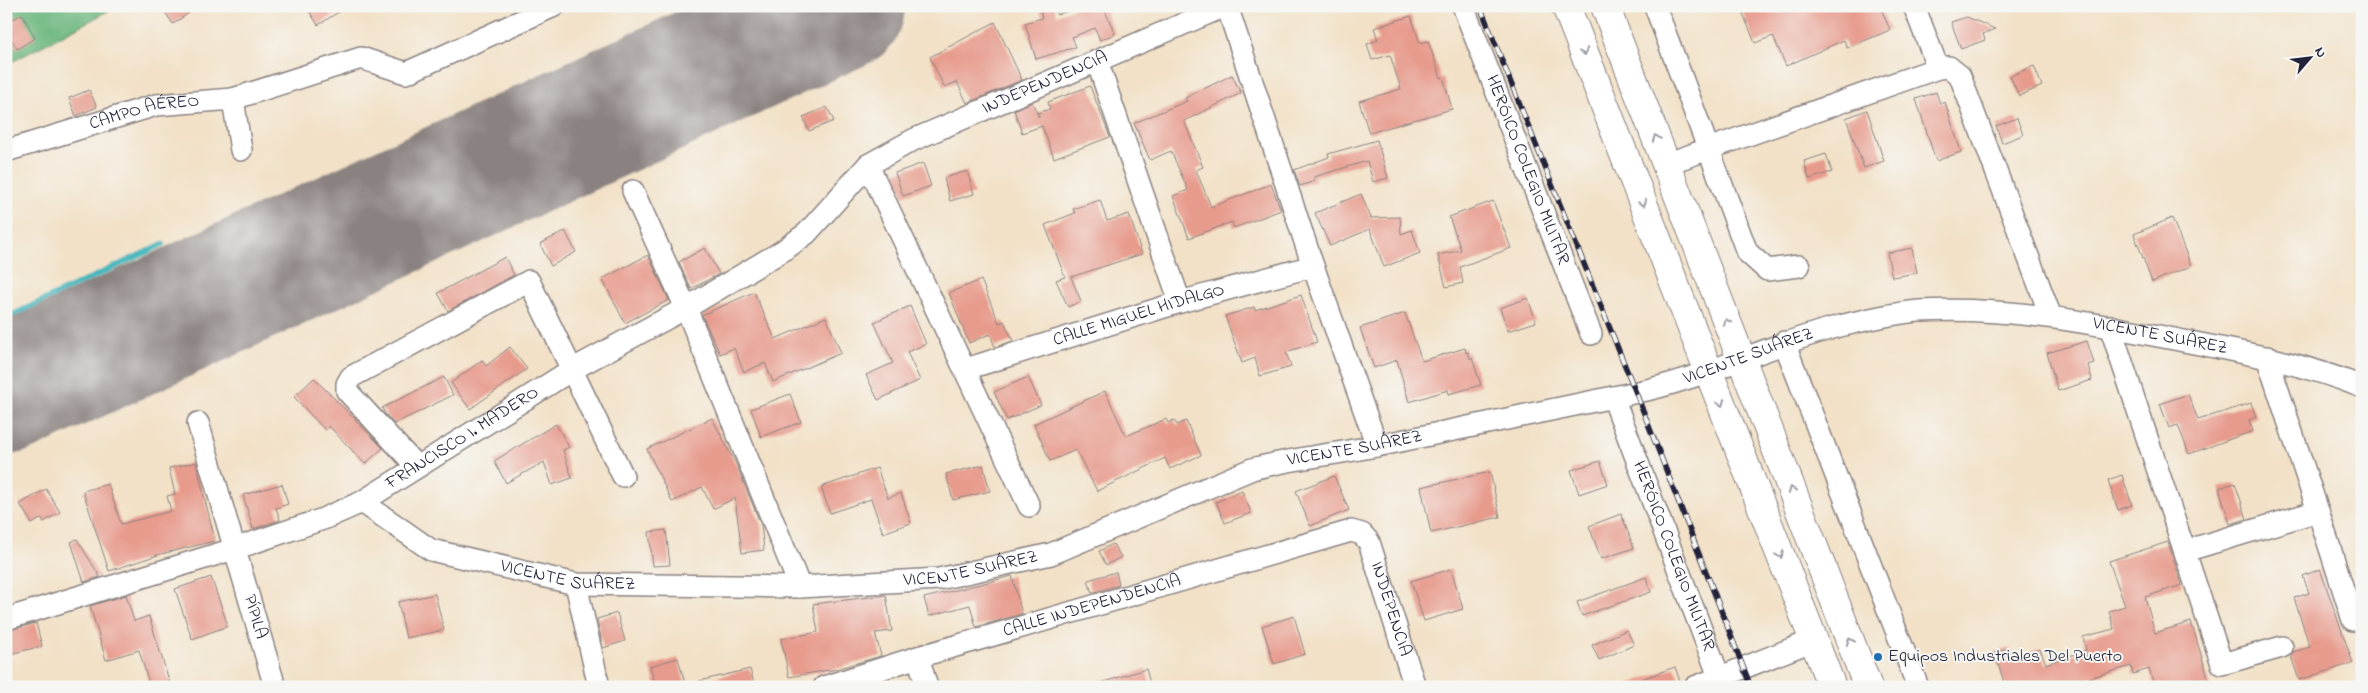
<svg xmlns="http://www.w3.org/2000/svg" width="2368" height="693" viewBox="0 0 2368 693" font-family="'Indie Flower',sans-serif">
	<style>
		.forest { fill: #6cb67e; stroke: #476c5c }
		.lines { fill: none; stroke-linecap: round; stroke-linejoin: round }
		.stream { stroke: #46b6be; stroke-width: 5.5 }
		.runway { stroke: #8a8281; stroke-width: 128 }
		.building { fill: #e79b8d }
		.street-casing { stroke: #8a8281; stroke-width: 24 }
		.primary-casing { stroke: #8a8281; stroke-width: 30 }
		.street { stroke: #fff; stroke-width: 21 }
		.primary { stroke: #fff; stroke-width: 28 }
		.rail-casing { stroke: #22223b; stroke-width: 5.5 }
		.rail { stroke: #f6f6f2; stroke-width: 4; stroke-dasharray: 11; stroke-linecap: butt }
		.oneway { stroke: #9c9ca7 }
		.poi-dot { fill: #1f6fb2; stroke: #f6f6f2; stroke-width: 2 }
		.labels { text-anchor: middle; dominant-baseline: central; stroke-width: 4; stroke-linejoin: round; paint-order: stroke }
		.street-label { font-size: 18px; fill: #22223b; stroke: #f6f6f2 }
		.poi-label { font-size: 18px; fill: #22223b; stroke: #f6f6f2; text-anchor: start }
	</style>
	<rect width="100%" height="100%" fill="#f6f6f2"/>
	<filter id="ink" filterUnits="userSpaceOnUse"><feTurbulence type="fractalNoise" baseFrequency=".02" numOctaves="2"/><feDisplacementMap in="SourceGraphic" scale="10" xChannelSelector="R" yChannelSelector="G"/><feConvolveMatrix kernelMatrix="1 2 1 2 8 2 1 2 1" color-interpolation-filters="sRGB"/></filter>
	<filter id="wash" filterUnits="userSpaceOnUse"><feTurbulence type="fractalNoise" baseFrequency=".0096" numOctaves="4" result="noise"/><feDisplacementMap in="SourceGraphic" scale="20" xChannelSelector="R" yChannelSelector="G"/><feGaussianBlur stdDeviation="1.12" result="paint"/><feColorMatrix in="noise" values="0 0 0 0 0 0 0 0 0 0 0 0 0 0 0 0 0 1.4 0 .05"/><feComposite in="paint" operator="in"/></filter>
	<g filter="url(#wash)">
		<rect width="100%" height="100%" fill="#f2e1c7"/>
		<!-- forest -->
		<path class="forest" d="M6 6H118L6 65Z"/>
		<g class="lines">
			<!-- stream -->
			<path class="stream" d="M6 318 163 244"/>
			<!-- runway -->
			<path class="runway" d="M6 391 841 6"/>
		</g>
		<g id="blocks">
			<!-- building -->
			<g class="building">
				<path d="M161 6H199L173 24Z"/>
				<path d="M306 6H348L318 25Z"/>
				<path d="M1039 6H1054L1057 15 1080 6H1103L1115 34 1100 40 1095 28 1072 37 1076 47 1036 59 1025 23 1042 18Z"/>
				<path d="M1740 6H1880L1890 30 1847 48 1844 40 1786 66 1773 36 1755 43Z"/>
				<path d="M22 14 35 38 17 49 6 30V23Z"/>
				<path d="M1411 16 1420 43 1428 41 1441 78 1443 77 1452 109 1369 133 1359 101 1401 89 1390 55 1372 60 1367 44 1378 40 1374 28Z"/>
				<path d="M1967 17 1995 29 1983 34 1985 40 1961 49 1951 22Z"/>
				<path d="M995 22 1022 80 967 103 957 82 944 87 930 57Z"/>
				<path d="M2034 66 2042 86 2019 96 2010 76Z"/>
				<path d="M1232 75 1241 93 1184 121 1203 167 1196 170 1211 207 1271 184 1281 210 1234 228 1232 222 1189 238 1173 196 1188 190 1171 151 1150 160 1134 123 1187 101 1185 98Z"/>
				<path d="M1090 86 1110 137 1054 158 1042 126 1022 133 1014 110 1032 102 1039 117 1037 113 1050 109 1048 102Z"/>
				<path d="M89 90 97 107 76 116 69 98Z"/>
				<path d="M1936 92 1940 104 1945 102 1961 152 1936 161 1916 99Z"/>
				<path d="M827 107 834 121 809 131 803 117Z"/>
				<path d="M1867 110 1884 161 1864 168 1846 118Z"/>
				<path d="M2017 118 2023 135 2002 143 1996 126Z"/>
				<path d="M1377 140 1388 178 1373 182 1367 161 1314 177 1315 181 1300 186 1294 170 1329 157 1328 154Z"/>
				<path d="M1826 154 1832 172 1809 179 1804 161Z"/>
				<path d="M923 163 931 186 903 196 895 173Z"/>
				<path d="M967 171 974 194 950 201 944 178Z"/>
				<path d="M1361 194 1371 218 1400 217 1401 234 1412 230 1420 253 1384 267 1370 229 1330 246 1315 213Z"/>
				<path d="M1100 200 1107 221 1129 214 1142 254 1071 277 1081 301 1068 307 1056 280 1065 277 1045 225 1075 213 1073 209Z"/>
				<path d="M1493 201 1511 248 1460 267 1463 283 1446 287 1438 255 1461 250 1449 217Z"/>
				<path d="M2172 218 2191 266 2152 282 2134 234Z"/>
				<path d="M565 231 576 252 551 266 540 244Z"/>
				<path d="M705 248 719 274 691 289 679 262Z"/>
				<path d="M1912 248 1917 273 1892 277 1887 253Z"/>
				<path d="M648 255 669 300 625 323 602 279Z"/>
				<path d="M505 257 514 275 448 311 438 293Z"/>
				<path d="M981 280 999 323 1004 321 1013 341 995 347 990 334 969 343 949 293Z"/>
				<path d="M754 292 775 339 826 317 841 353 773 382 765 363 744 372 734 348 720 354 702 315Z"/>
				<path d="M1301 295 1317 342 1286 352 1291 367 1260 376 1255 358 1242 363 1225 316 1254 307 1255 310Z"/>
				<path d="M1528 298 1536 322 1508 331 1500 308Z"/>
				<path d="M910 306 926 344 907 352 920 380 878 400 866 375 893 363 874 322Z"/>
				<path d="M1405 313 1422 361 1465 348 1466 353 1468 352 1470 359 1472 358 1481 385 1449 394 1448 390 1409 402 1397 360 1374 368 1360 328Z"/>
				<path d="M2087 341 2094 363 2088 365 2092 380 2058 391 2047 353Z"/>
				<path d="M510 347 527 369 470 409 451 383 482 360 486 366Z"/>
				<path d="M444 377 453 395 394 424 386 415 382 408Z"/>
				<path d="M1028 377 1041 405 1007 420 994 392Z"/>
				<path d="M314 378 383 448 365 464 329 426 325 430 294 397Z"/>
				<path d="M1105 391 1126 436 1166 419 1168 423 1174 420 1177 425 1186 421 1201 455 1170 469 1165 458 1097 491 1076 450 1050 461 1034 424Z"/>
				<path d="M790 394 801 422 761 437 751 409Z"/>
				<path d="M2188 394 2198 420 2251 403 2256 417 2249 420 2253 431 2189 454 2178 425 2169 428 2160 404Z"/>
				<path d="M712 418 736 464 761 525 764 550 742 553 735 498 713 509 702 487 672 502 647 449Z"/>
				<path d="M556 424 569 447 563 450 572 478 552 485 544 462 506 483 494 461Z"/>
				<path d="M1600 461 1608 484 1579 494 1571 470Z"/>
				<path d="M196 462 215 541 161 554 109 571 83 491 108 484 121 524 171 511 167 496 175 494 169 468Z"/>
				<path d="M983 465 990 491 953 500 946 474Z"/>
				<path d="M877 468 888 498 901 493 911 523 883 533 871 499 830 513 821 487Z"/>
				<path d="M1490 472 1500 517 1431 533 1421 487Z"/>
				<path d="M2122 475 2132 505 2118 510 2108 480Z"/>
				<path d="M1334 476 1349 510 1310 526 1296 491Z"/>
				<path d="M2235 483 2247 519 2230 524 2219 488Z"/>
				<path d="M282 484 288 504 276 508 280 520 253 529 243 495Z"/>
				<path d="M46 489 60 512 44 522 42 518 32 524 20 504Z"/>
				<path d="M1242 491 1251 513 1225 523 1216 502Z"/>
				<path d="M1621 514 1634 548 1601 559 1589 526Z"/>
				<path d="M666 530 670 565 653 566 649 532Z"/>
				<path d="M77 539 100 577 84 582 71 542Z"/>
				<path d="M2168 542 2182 585 2145 597 2155 633 2191 622 2211 687H2155L2149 669 2133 674 2131 666 2089 678 2092 687H2006L1994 653 2009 648 2013 658 2040 649 2046 664 2086 650 2083 637 2114 629 2109 611 2125 606 2109 561Z"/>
				<path d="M1113 544 1121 557 1106 565 1099 551Z"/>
				<path d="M1451 569 1463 609 1424 621 1411 581Z"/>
				<path d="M2320 569 2353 663 2299 680 2291 656 2293 652 2310 647 2294 598 2309 593 2303 576Z"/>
				<path d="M1116 572 1119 585 1092 593 1088 580Z"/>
				<path d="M1012 576 1022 614 976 627 970 605 929 616 924 598Z"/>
				<path d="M211 577 228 626 192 639 175 589Z"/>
				<path d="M1646 577 1651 592 1582 616 1577 602Z"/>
				<path d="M435 594 444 630 406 638 398 602Z"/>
				<path d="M126 595 134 621 149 616 171 687H150L139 650 106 660 90 606Z"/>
				<path d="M886 595 892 631 875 633 881 656 829 671V670L789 677 781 639 818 632 813 604Z"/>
				<path d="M617 613 625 641 603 648 597 619Z"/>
				<path d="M1294 616 1305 654 1274 664 1262 626Z"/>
				<path d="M36 623 42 646 6 655V631Z"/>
				<path d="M1627 630 1634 645 1599 660 1592 645Z"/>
				<path d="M678 658 686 687H656L650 666Z"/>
				<path d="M1675 667 1682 687H1626L1625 685Z"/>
				<path d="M750 669 755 687H700L699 681Z"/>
				<path d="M1146 669 1151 687H1101L1100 683Z"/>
			</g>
		</g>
	</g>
	<g filter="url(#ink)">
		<use href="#blocks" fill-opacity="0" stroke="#8a8281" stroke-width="1"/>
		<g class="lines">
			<!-- street casing -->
			<g class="street-casing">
				<g id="street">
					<path d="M1227 6 1313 266 1377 446"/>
					<path id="s1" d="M1463 6 1591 334"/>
					<path d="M1655 6 1747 252 1767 270 1799 266"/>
					<path d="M1097 61 1180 302"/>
					<path d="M1938 68 1949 67 1960 76 2051 317"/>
					<path d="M233 99 361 58 406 73 554 6"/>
					<path id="s2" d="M6 151 156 105 233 99 241 150"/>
					<path d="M1666 164 1938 68 1914 6"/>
					<path d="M868 165 1029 506"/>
					<path d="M633 191 686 308 800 587"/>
					<path d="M2110 326 2222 664 2282 647"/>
					<path d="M1784 342 1918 687"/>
					<path id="s3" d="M966 369 1180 302 1313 266"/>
					<path id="s4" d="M1613 397 1723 687"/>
					<path id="s5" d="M198 423 275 687"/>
					<path d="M417 467 347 391V384L351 377 529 281 623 476"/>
					<path id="s6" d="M362 502 431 550 576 584 800 587 939 579 1051 554 1252 469C1294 458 1338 454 1381 445 1465 428 1549 410 1633 393 1704 379 1770 344 1840 326 1865 320 1893 313 1919 311 2007 306 2093 323 2179 340 2242 352 2303 363 2362 387"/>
					<path d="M2318 511 2353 620"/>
					<path d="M2185 551 2318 511 2267 357"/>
					<path d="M576 584 599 687"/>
					<path id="s7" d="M6 619 234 549 323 519 362 502 573 369 686 308 784 250 807 233 868 165 913 140 1225 6"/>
					<path d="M918 657 927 687"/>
					<path id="s8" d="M824 687 918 657 1351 531 1362 534 1369 542 1415 687"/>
					<path d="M1695 687 1814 640"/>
				</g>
			</g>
			<!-- primary casing -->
			<g class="primary-casing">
				<g id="primary">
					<path d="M1566 6 1832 687"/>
					<path d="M1605 6 1868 687"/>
				</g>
			</g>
			<!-- street -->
			<use href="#street" class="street"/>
			<!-- primary -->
			<use href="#primary" class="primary"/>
			<!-- rail casing -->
			<g class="rail-casing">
				<path id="rail" d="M1480 6 1636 393 1751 687"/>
			</g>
			<!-- rail -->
			<use href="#rail" class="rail"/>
		</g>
		<!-- one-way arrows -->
		<defs><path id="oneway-chevron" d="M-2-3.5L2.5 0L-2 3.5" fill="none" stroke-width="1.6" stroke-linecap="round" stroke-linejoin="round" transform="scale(1.25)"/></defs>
		<g class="oneway">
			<use href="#oneway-chevron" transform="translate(1584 52) rotate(69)"/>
			<use href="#oneway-chevron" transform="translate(1656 138) rotate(-111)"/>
			<use href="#oneway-chevron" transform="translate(1643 203) rotate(69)"/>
			<use href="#oneway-chevron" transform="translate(1727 322) rotate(-111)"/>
			<use href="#oneway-chevron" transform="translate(1721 403) rotate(69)"/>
			<use href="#oneway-chevron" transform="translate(1792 490) rotate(-111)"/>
			<use href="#oneway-chevron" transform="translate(1780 555) rotate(69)"/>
			<use href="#oneway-chevron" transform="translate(1850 641) rotate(-112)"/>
		</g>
	</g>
	<!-- markers -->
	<circle class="poi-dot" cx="1878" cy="657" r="5"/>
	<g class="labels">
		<!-- street labels -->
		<g class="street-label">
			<text stroke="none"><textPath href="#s7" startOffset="1182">INDEPENDENCIA</textPath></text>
			<text stroke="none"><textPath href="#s2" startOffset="144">CAMPO AÉREO</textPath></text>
			<text stroke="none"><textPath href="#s1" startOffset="176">HERÓICO COLEGIO MILITAR</textPath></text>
			<text stroke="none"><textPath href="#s3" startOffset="181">CALLE MIGUEL HIDALGO</textPath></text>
			<text stroke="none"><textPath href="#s6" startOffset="1859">VICENTE SUÁREZ</textPath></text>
			<text stroke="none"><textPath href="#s6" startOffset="1439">VICENTE SUÁREZ</textPath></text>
			<text stroke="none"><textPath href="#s7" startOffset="494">FRANCISCO I. MADERO</textPath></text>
			<text stroke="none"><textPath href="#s6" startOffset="1034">VICENTE SUÁREZ</textPath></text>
			<text stroke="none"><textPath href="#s4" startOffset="170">HERÓICO COLEGIO MILITAR</textPath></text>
			<text stroke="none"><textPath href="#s6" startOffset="629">VICENTE SUÁREZ</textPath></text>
			<text stroke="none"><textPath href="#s6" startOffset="224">VICENTE SUÁREZ</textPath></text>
			<text stroke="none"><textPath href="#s8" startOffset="280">CALLE INDEPENDENCIA</textPath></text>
			<text stroke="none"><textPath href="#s8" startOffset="642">INDEPENCIA</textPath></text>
			<text stroke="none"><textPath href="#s5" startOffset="202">PÍPILA</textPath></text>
		</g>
		<!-- poi labels -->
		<g class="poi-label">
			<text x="1888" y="657">Equipos Industriales Del Puerto</text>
		</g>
	</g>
	<!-- margin -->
	<rect width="2368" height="693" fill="none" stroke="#f6f6f2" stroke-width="25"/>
	<!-- north arrow -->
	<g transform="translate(2310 58) rotate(62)" stroke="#f6f6f2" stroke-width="4" paint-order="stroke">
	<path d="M0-4L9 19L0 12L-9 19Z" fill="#22223b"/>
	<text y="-8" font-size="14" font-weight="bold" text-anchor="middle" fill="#22223b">N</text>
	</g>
</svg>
